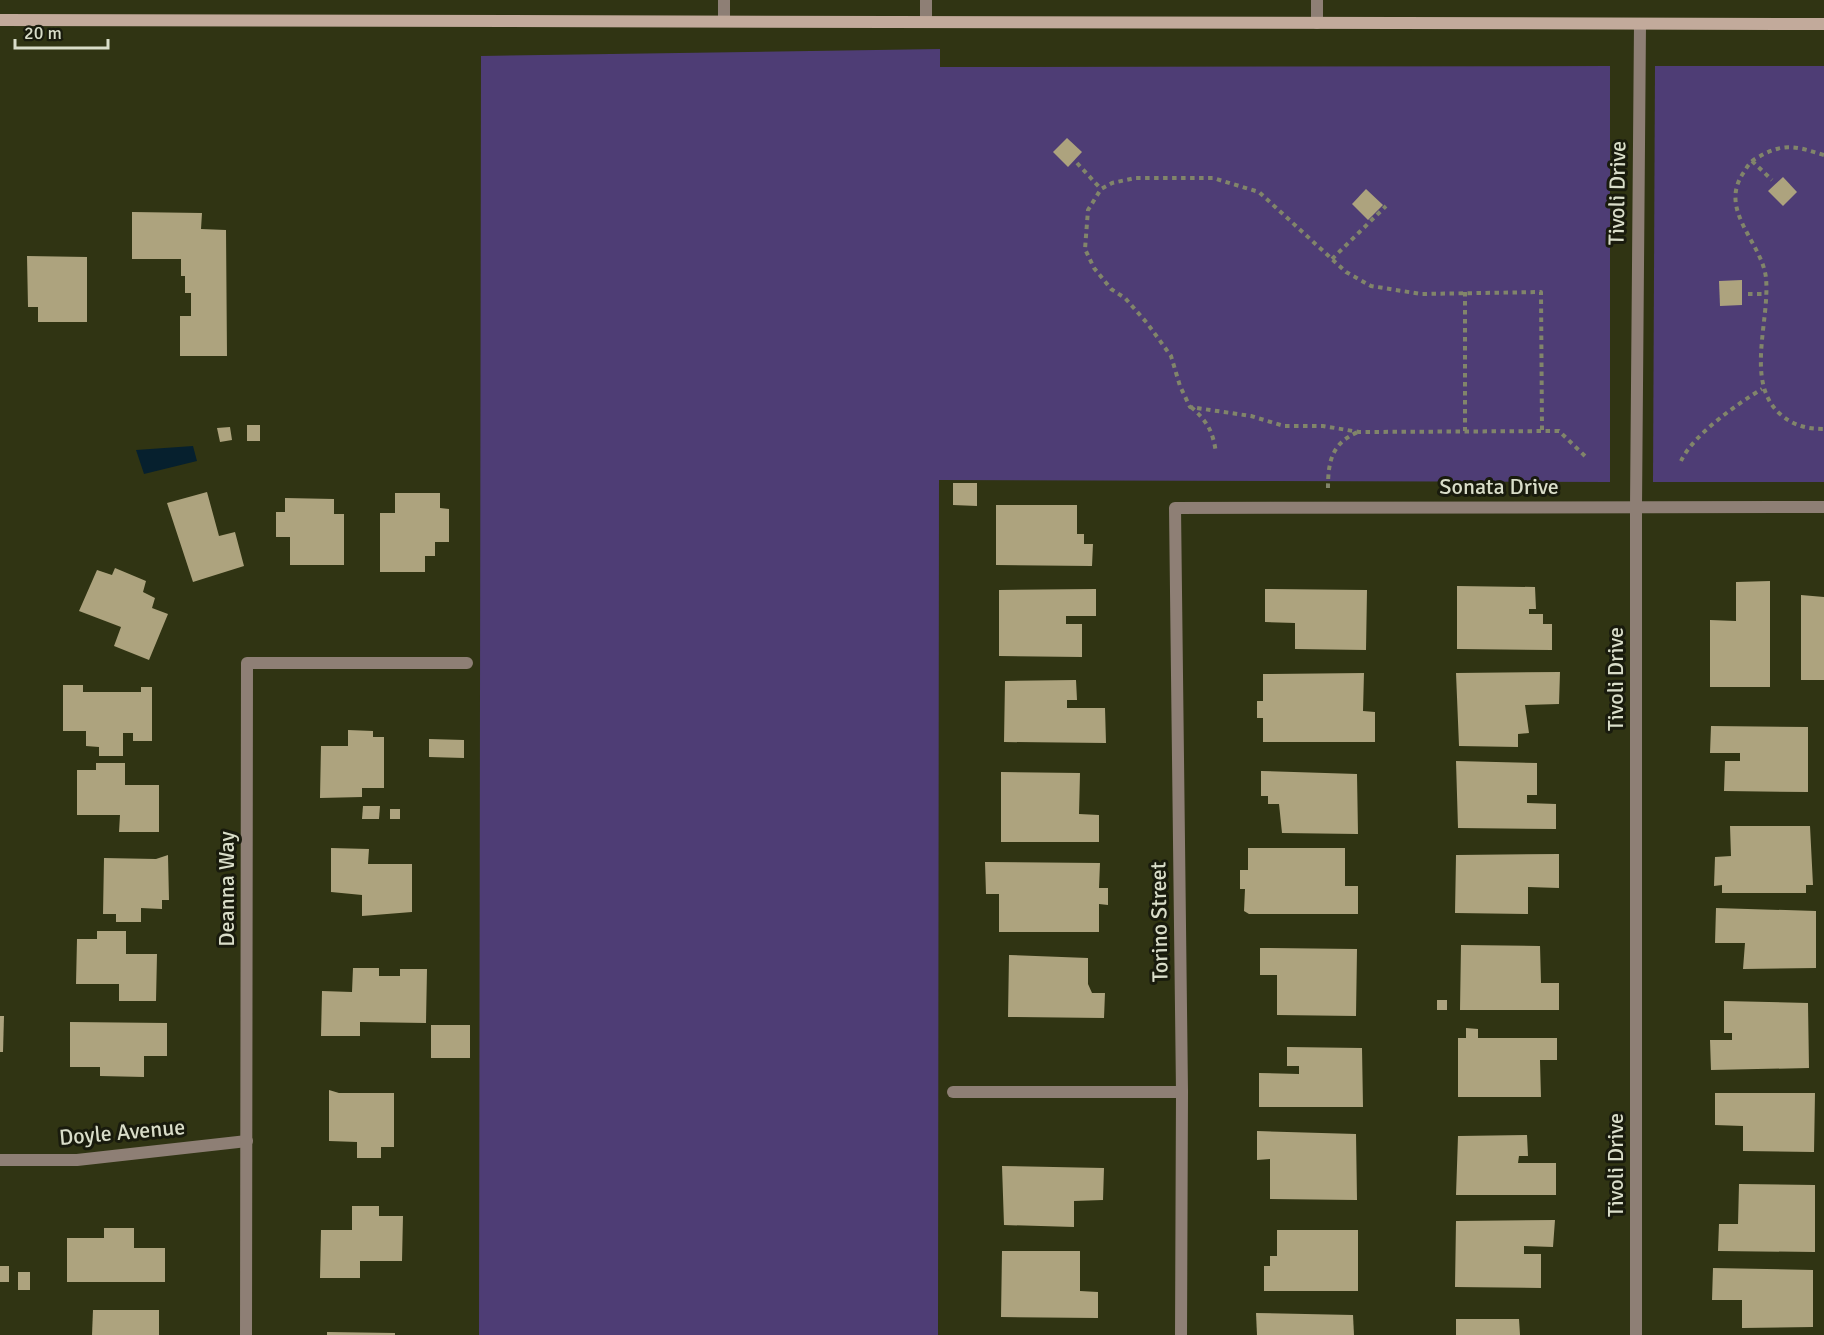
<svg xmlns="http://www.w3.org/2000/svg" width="1824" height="1335" viewBox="0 0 1824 1335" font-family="Signika,sans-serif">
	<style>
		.green { fill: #4e3d75 }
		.water { fill: #06202e }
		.building { fill: #ada37e }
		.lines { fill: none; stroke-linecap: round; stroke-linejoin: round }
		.path { stroke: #81856a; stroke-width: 4; stroke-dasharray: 4.5 4.5; stroke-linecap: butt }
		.lane { stroke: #8e7f75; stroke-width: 12 }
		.street { stroke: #8e7f75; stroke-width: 12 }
		.secondary { stroke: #c2aa9b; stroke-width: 12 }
		.labels { text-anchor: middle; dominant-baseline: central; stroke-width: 6; stroke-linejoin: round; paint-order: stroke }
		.street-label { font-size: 22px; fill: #d9ddc9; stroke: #191b0d }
	</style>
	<rect width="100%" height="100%" fill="#303413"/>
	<!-- green -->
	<g class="green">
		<path d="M940 49V67L1610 66V482L939 480 938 1335H479L481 56Z"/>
		<path d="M1655 66H1824V482H1653Z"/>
	</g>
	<!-- water -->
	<path class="water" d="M193 446 197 461 144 474 136 450Z"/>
	<!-- building -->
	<g class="building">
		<path d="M1067 138 1082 152 1068 167 1053 152Z"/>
		<path d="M1783 177 1797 192 1783 206 1768 191Z"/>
		<path d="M1366 189 1383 205 1368 220 1352 204Z"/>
		<path d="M132 212 202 213 201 229 226 230 227 356H180V316H191V293H185V276H181V259H132Z"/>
		<path d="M27 256 87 257V322H38V307H28Z"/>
		<path d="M1742 280V305L1720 306 1719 281Z"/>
		<rect x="247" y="425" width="13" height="16"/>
		<path d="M230 427 232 440 220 442 217 428Z"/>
		<path d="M953 483H977V506L953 505Z"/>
		<path d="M207 492 219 536 235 532 244 566 193 582 167 503Z"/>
		<path d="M395 493H440V508L449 509V542H435V556H425V572H380V513H395Z"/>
		<path d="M285 498 334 499V514H344V565H290V537H276V512H285Z"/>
		<path d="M996 505H1077V534H1084V544H1093L1092 566 996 565Z"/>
		<path d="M115 568 146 581 143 592 155 598 152 608 168 614 149 660 114 646 121 627 79 611 97 570 112 575Z"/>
		<path d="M1770 581V687H1710V620L1736 621V582Z"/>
		<path d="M1457 586 1535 587 1536 609H1529V614H1543V624H1552V650L1457 649Z"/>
		<path d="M1096 589V616H1066V624H1082V657L999 656V590Z"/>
		<path d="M1265 589 1367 590 1366 650 1295 649V623L1265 622Z"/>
		<path d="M1801 595 1824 597V680H1801Z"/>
		<path d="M1560 672 1559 704 1525 705 1529 733 1518 734V747L1459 746 1456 673Z"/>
		<path d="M1364 673 1363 711 1375 712V742H1263V718H1257V701H1263V674Z"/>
		<path d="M1076 680 1077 700H1067V708H1105L1106 743 1004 742 1005 681Z"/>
		<path d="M63 685H83V692H141V687H152V741H133V733H123V756H99V747L86 746V731H63Z"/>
		<path d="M1711 726 1808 727V792L1724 791 1725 761H1740V753H1710Z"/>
		<path d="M348 730 373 731V737H384V788H362V797L320 798 321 746H348Z"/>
		<path d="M429 739 464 740V758L429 757Z"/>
		<path d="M1456 761 1537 763V795H1527V803L1556 804V829L1458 828Z"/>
		<path d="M96 763H125V785H159V832H119L120 815H77V770H96Z"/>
		<path d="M1261 771 1357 774 1358 834 1282 833 1279 804H1268V796H1261Z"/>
		<path d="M1001 772 1080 773 1079 814 1099 815V842H1001Z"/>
		<path d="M363 806H380L379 819H362Z"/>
		<rect x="390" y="809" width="10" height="10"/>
		<path d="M1730 826H1810L1813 885H1806V893H1722V885L1714 886 1715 857 1731 856Z"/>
		<path d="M331 848 369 849 368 864H412V912L362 916V895L331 892Z"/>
		<path d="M1248 848H1345V886H1358V914H1249L1244 911 1245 889H1240V870H1248Z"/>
		<path d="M1559 854V888L1528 887V914L1455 913 1456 855Z"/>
		<path d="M168 855 169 900H162V909L141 908V922H116V914H103L104 858 156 859Z"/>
		<path d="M985 862 1100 863 1099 888H1108V905L1099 904V932H999V894H986Z"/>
		<path d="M1716 908 1816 911V968L1743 969 1745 943H1715Z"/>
		<path d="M97 931H126V954H157L156 1001H119V984H76L77 939H97Z"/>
		<path d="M1461 945 1540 946 1541 983H1559V1010H1460Z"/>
		<path d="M1260 948 1357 949 1356 1016 1277 1015V975H1260Z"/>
		<path d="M1009 955 1088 958V984L1092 993H1105L1104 1018 1008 1017Z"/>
		<path d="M353 968H379V976H400V969H427L426 1023 360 1022V1036H321L322 991 352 992Z"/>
		<rect x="1437" y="1000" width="10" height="10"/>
		<path d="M1724 1001 1808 1003 1809 1068 1711 1070 1710 1040H1732V1033H1724Z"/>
		<path d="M0 1016H4L3 1052H0Z"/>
		<path d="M70 1022 167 1023V1056H144V1077L100 1076V1067H70Z"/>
		<rect x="431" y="1025" width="39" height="33"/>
		<path d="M1466 1028 1478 1029V1038H1557V1060H1540L1541 1097H1458V1038H1466Z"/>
		<path d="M1287 1047 1362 1048 1363 1107H1259V1073L1299 1074V1066H1287Z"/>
		<path d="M329 1090 339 1093H394V1147H381V1158H357V1142L329 1141Z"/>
		<path d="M1715 1093H1815L1814 1152 1743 1151V1126L1715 1125Z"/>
		<path d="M1257 1131 1356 1134 1357 1200 1270 1199V1159L1257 1160Z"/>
		<path d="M1527 1135 1528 1156H1519L1518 1163H1556V1195H1456L1458 1136Z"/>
		<path d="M1002 1166 1104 1168 1103 1200 1074 1201V1227L1004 1225Z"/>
		<path d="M1739 1184 1815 1185V1252L1718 1251 1719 1224H1738Z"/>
		<path d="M352 1206H379V1216H403L402 1261H360V1278H320L321 1230H352Z"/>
		<path d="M1555 1220 1553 1247 1524 1246V1254H1541V1288L1455 1287 1456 1221Z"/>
		<path d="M104 1228H134V1248H165V1282H67V1238H104Z"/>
		<path d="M1277 1230H1358V1291H1264V1266H1270V1256H1277Z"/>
		<path d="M1002 1251H1080V1291L1098 1292V1318L1001 1317Z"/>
		<rect x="0" y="1266" width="9" height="16"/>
		<path d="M1713 1268 1813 1270V1327L1742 1328V1300H1712Z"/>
		<rect x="18" y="1272" width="12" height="18"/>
		<path d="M93 1310H159V1335H92Z"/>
		<path d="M1256 1313 1353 1315 1354 1335H1257Z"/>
		<path d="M1456 1319H1519L1520 1335H1456Z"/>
		<path d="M327 1332 395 1333V1335H327Z"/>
	</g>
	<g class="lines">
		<!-- path -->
		<g class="path">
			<path d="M1824 155C1795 146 1783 142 1755 159 1750 162 1747 167 1744 172 1717 210 1762 242 1766 278 1770 321 1745 381 1779 413 1792 425 1806 429 1824 429"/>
			<path d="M1752 161 1772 180"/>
			<path d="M1077 163 1101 189"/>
			<path d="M1332 259 1386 206"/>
			<path d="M1465 292V431"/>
			<path d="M1748 294H1765"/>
			<path d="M1191 407C1207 421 1213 431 1216 453"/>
			<path d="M1542 430 1541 292 1421 294 1371 286 1346 272 1259 192 1213 178H1135L1112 183 1101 189 1088 210 1085 249 1094 268 1111 289 1125 298 1147 323 1171 356 1180 386 1190 407 1251 416 1284 426H1323L1359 432 1559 431 1588 459"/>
			<path d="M1681 461C1693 435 1737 404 1762 389"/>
			<path d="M1328 488C1328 461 1332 443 1358 432"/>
		</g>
		<!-- lane -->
		<g class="lane">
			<path d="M926 0V22"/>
			<path d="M1317 23V0"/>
			<path d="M953 1092H1182"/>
		</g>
		<!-- street -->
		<g class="street">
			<path d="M724 21V0"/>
			<path d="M0 1160H77L247 1141"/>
			<path d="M246 1335 247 663H467"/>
			<path d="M1181 1335 1182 1092 1175 508 1824 507"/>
			<path d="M1636 1335V506L1640 24"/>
		</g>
		<!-- secondary -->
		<path class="secondary" d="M0 20 1824 24"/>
	</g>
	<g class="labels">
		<!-- street labels -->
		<g class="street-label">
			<text transform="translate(1617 193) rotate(-89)">Tivoli Drive</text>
			<text x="1499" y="486">Sonata Drive</text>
			<text transform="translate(1615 679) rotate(-90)">Tivoli Drive</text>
			<text transform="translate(226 889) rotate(-90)">Deanna Way</text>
			<text transform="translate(1159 922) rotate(-91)">Torino Street</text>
			<text transform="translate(122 1132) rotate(-5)">Doyle Avenue</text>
			<text transform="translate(1615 1165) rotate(-90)">Tivoli Drive</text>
		</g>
	</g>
	<!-- scale -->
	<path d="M15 39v9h93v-9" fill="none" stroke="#d9ddc9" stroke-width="3"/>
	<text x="24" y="39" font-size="18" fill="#d9ddc9" stroke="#191b0d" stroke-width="4.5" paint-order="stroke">20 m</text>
</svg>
